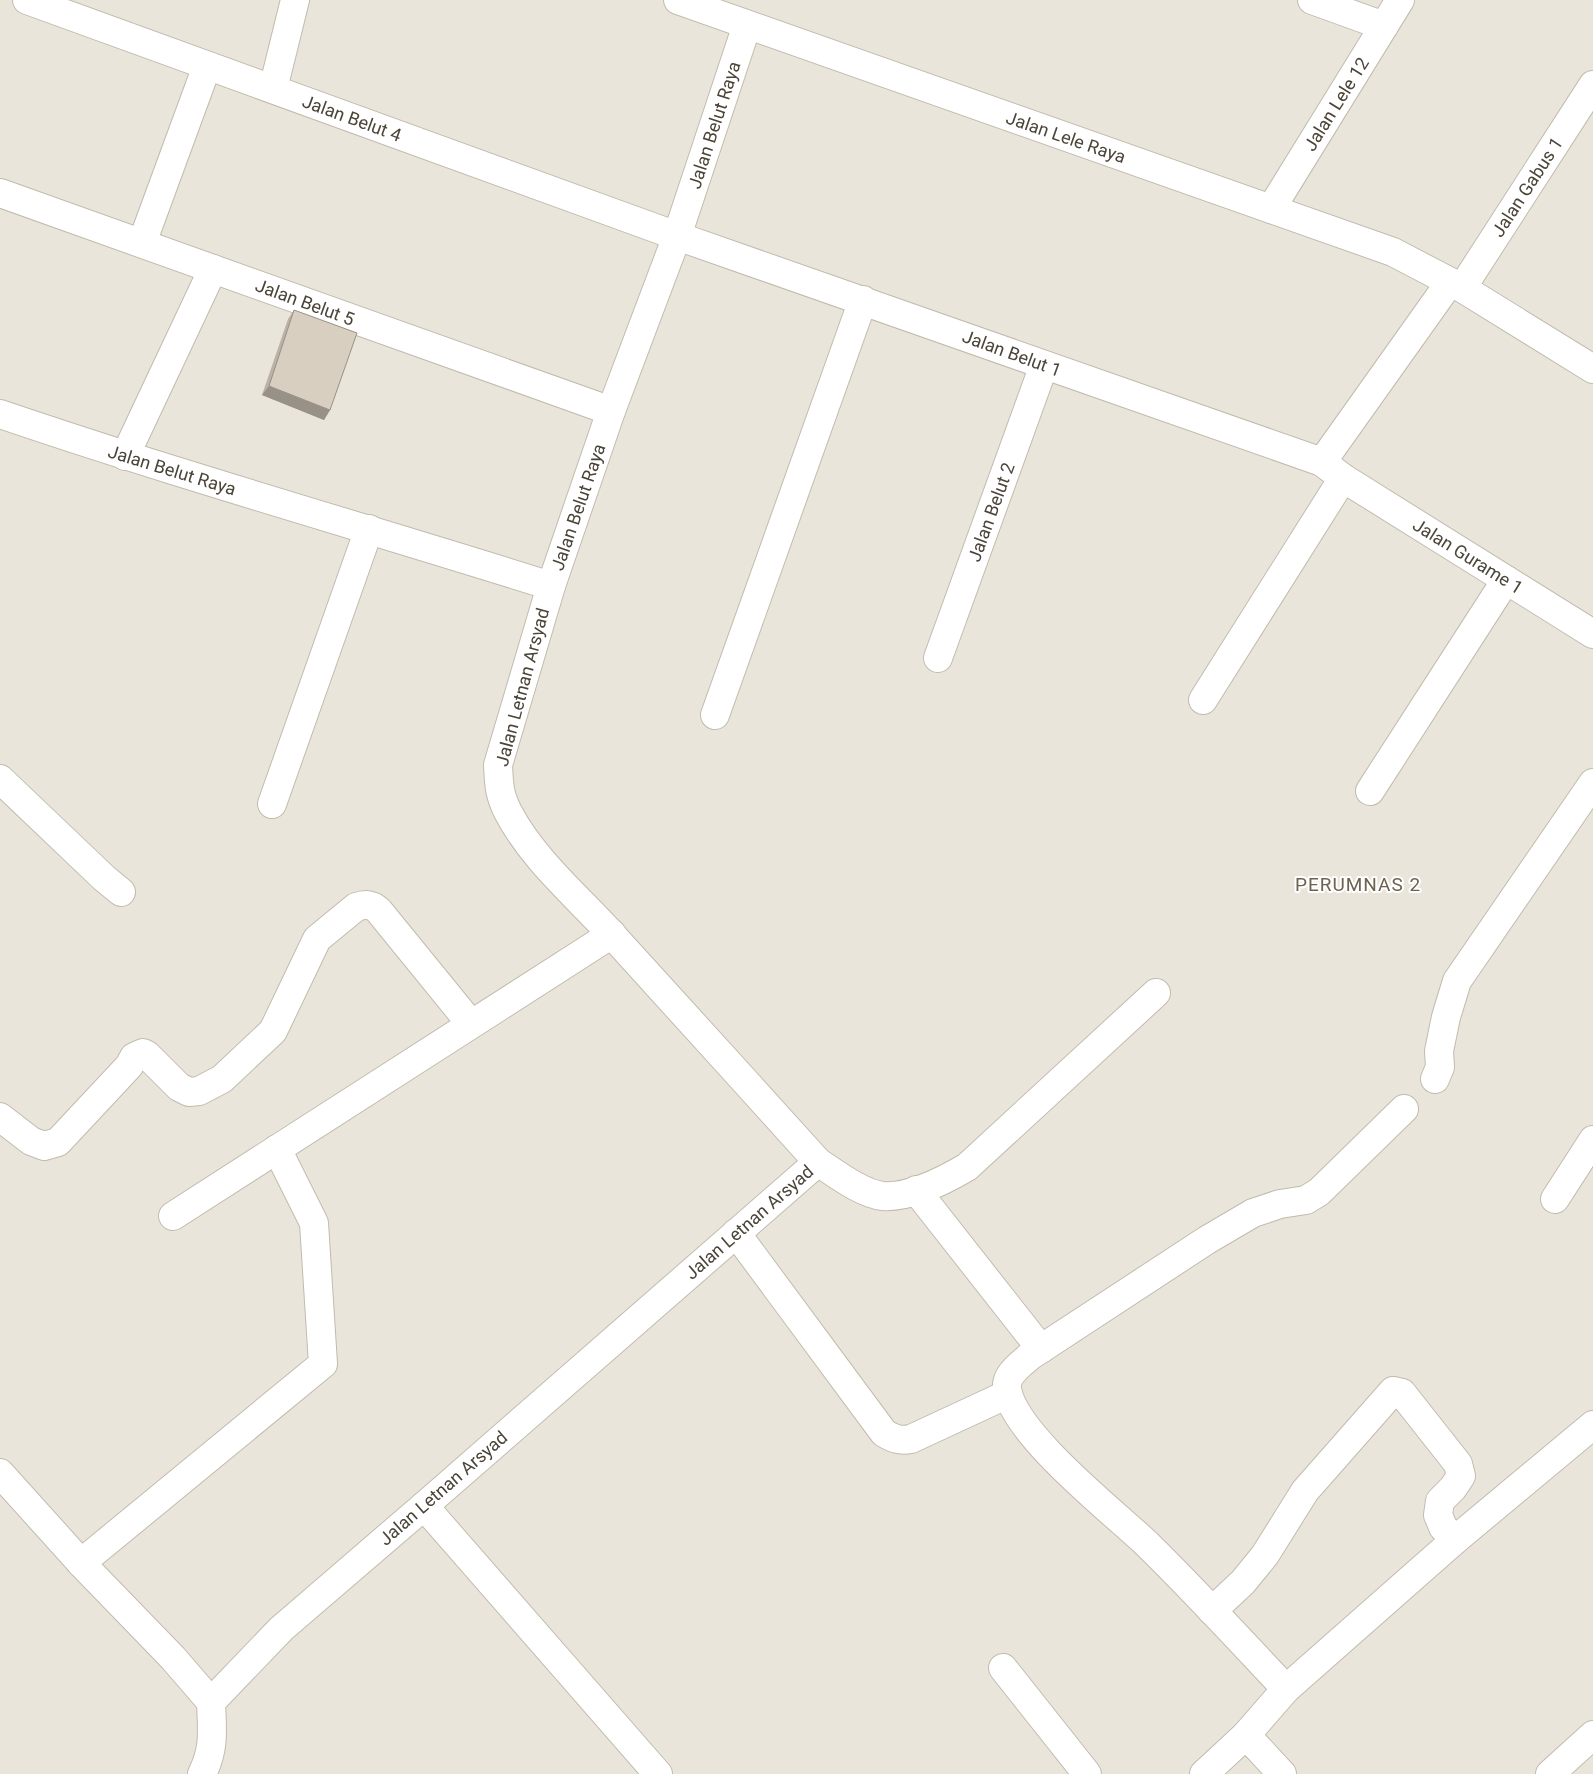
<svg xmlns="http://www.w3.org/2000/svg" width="1593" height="1774" viewBox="0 0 1593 1774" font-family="Roboto,sans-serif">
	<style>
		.residential { fill: #eae5da }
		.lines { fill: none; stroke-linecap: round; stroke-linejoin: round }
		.street-casing { stroke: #c2bbae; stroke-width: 30 }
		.street { stroke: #fff; stroke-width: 28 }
		.wall { fill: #bab2a6 }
		.shaded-wall { fill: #979187 }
		.building { fill: #d8cfc1; stroke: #979187 }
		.labels { text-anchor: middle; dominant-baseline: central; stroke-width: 4; stroke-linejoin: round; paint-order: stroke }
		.street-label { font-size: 18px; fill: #4b4439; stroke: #fff }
		.neighbourhood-label { font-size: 19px; letter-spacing: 1px; fill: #6e6250; stroke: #fff }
	</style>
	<rect width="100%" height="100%" fill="#f6f3ec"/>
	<!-- residential -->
	<rect class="residential" x="0" y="0" width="1593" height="1774"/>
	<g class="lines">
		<!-- street casing -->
		<g class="street-casing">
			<g id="street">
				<path d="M27 0 677 236 1322 462 1343 478 1593 634"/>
				<path d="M678 0 1393 252 1462 288 1593 369"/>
				<path d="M1312 0 1384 26"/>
				<path d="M747 25 677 236 611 411 551 586 498 765C499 785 499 794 508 812 533 860 578 897 614 937 682 1011 750 1087 818 1162 835 1173 862 1194 883 1196 911 1198 945 1180 967 1167L1156 993"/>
				<path d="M273 89 295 0"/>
				<path d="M0 193 611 411"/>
				<path d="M1271 209 1400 0"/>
				<path d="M142 243 207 66"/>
				<path d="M1462 288 1593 85"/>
				<path d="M0 414C182 476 367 528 551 586"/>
				<path d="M125 456 213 269"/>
				<path d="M1322 462 1450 282"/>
				<path d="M938 658 1044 365"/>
				<path d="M1203 700 1343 478"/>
				<path d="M715 715 863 300"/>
				<path d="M0 779 104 878 121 892"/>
				<path d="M1370 791 1506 580"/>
				<path d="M272 804 369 529"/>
				<path d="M1435 1079 1440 1067 1439 1051 1446 1017 1457 981 1593 783"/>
				<path d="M0 1117 31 1141 44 1146 58 1142 129 1066 134 1057 143 1053 147 1055 179 1087 189 1092 199 1091 222 1079 273 1031 317 939 356 907C366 904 372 904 379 911L471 1024"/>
				<path d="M916 1190 1041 1349"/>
				<path d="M1555 1199 1593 1140"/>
				<path d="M173 1216 612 934"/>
				<path d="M736 1233 884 1433C894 1439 900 1441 911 1439L1008 1394"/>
				<path d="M0 1473 81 1563 173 1658 211 1702"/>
				<path d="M424 1506 658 1774"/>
				<path d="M81 1563 323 1364 314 1223 277 1149"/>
				<path d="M1212 1611 1243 1582 1265 1555 1305 1491 1393 1391 1402 1393 1458 1464 1461 1476 1453 1488 1440 1501 1438 1515 1443 1527 1455 1540"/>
				<path d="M1003 1668 1087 1774"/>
				<path d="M1286 1689C1240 1640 1194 1590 1146 1543 1112 1511 1014 1434 1007 1389 1005 1375 1020 1365 1030 1356L1207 1240 1253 1213 1280 1204 1306 1200 1319 1192 1404 1109"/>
				<path d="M1246 1735 1282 1774"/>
				<path d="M202 1774C215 1748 212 1730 211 1702L281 1629 424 1506 818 1162"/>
				<path d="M1204 1774 1246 1735 1286 1689 1455 1540 1593 1425"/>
				<path d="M1550 1774 1593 1735"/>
			</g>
		</g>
		<!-- street -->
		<use href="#street" class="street"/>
	</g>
	<!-- wall -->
	<path class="wall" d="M294 310 330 410 324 420 262 395 288 319Z"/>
	<!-- shaded-wall -->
	<path class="shaded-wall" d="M269 386 330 410 324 420 262 395Z"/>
	<!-- building -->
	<path class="building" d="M294 310 357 333 330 410 269 386Z"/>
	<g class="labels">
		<!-- street labels -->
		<g class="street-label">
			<text transform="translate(1336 104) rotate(-58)">Jalan Lele 12</text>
			<text transform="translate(352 118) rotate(20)">Jalan Belut 4</text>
			<text transform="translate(714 125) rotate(-72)">Jalan Belut Raya</text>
			<text transform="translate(1066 137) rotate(19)">Jalan Lele Raya</text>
			<text transform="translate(1527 187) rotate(-57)">Jalan Gabus 1</text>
			<text transform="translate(305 302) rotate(20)">Jalan Belut 5</text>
			<text transform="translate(1012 353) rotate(20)">Jalan Belut 1</text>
			<text transform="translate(172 470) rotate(17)">Jalan Belut Raya</text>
			<text transform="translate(578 507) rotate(-71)">Jalan Belut Raya</text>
			<text transform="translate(991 512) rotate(-70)">Jalan Belut 2</text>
			<text transform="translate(1468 556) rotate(32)">Jalan Gurame 1</text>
			<text transform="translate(522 687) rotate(-75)">Jalan Letnan Arsyad</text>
			<text transform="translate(749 1222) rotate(-41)">Jalan Letnan Arsyad</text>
			<text transform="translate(443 1488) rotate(-41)">Jalan Letnan Arsyad</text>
		</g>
		<!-- neighbourhood labels -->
		<g class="neighbourhood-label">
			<text x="1358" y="884">PERUMNAS 2</text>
		</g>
	</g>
</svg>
